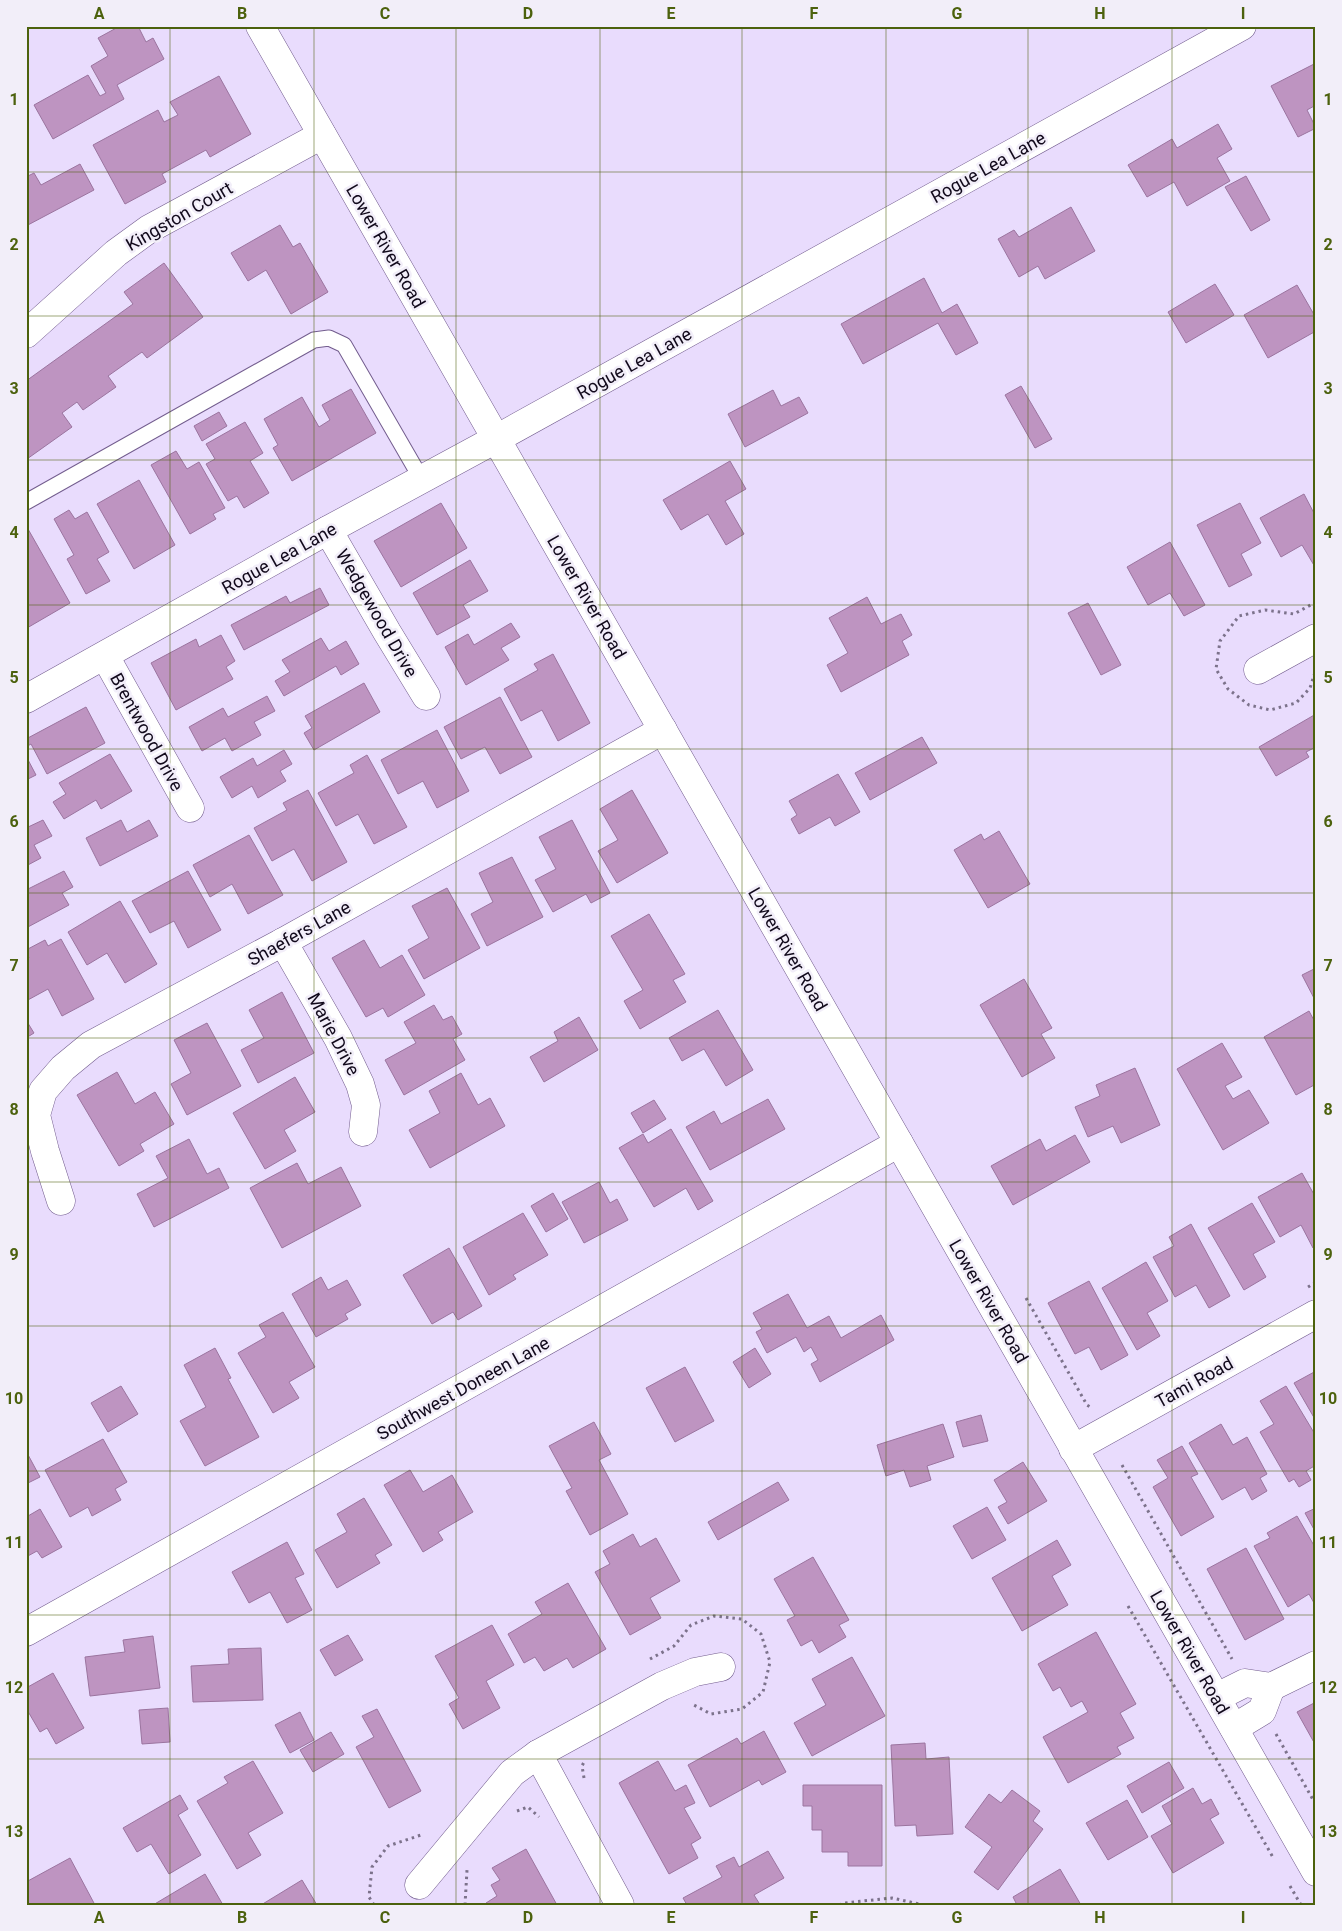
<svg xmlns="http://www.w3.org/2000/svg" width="1342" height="1931" viewBox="0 0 1342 1931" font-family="Roboto,sans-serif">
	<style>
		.building { fill: #be94c1; stroke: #9b749f }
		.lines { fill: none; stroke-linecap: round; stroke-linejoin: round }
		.service-casing { stroke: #735d8e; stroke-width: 17 }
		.minor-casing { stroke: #735d8e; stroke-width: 29 }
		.tertiary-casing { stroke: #735d8e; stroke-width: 29 }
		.path { stroke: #7c728b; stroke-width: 3; stroke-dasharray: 2.5 4; stroke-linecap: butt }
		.service { stroke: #fff; stroke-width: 15 }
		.minor { stroke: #fff; stroke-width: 28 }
		.tertiary { stroke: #fff; stroke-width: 28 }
		.grid { fill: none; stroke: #4c610d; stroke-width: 1; stroke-opacity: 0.55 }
		.labels { text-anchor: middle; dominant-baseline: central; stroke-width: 5; stroke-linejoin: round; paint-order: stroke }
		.street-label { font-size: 18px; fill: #11091b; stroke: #f2eef9 }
		.neatline { fill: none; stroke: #4c610d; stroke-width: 2 }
		.grid-label { font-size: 16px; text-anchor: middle; font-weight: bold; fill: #4c610d }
	</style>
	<rect width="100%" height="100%" fill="#e9dcfd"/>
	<!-- building -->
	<g class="building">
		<path d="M120 26H138L146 42 153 38 164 59 117 85 124 99 53 139 34 105 88 75 100 96 106 93 91 66 108 56 98 38Z"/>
		<path d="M1316 63V105L1307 110 1316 128 1298 137 1271 86Z"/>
		<path d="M219 76 251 134 210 157 206 150 162 174 166 182 125 204 93 145 158 110 164 122 178 115 170 102Z"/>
		<path d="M1218 124 1232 149 1217 158 1230 181 1187 206 1174 182 1147 197 1128 165 1172 139 1177 148Z"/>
		<path d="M80 164 94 190 26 226V177L34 173 41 185Z"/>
		<path d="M1246 176 1270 220 1251 231 1225 187Z"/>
		<path d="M1071 207 1095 251 1045 279 1038 266 1019 277 998 239 1014 230 1019 237Z"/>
		<path d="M280 225 293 247 300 243 328 292 291 314 266 270 248 281 231 253Z"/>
		<path d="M164 263 203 317 147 358 142 352 108 376 116 387 83 410 77 402 62 413 72 427 27 459 26 381 133 304 124 292Z"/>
		<path d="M924 278 942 313 957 304 978 343 956 355 938 323 863 364 841 324Z"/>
		<path d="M1215 284 1234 315 1186 343 1168 312Z"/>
		<path d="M1297 285 1316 318V331L1268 358 1244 315Z"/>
		<path d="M1021 386 1052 439 1035 448 1005 395Z"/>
		<path d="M351 389 376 433 292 481 273 448 278 445 264 419 302 397 319 427 330 420 322 405Z"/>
		<path d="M773 390 781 406 799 397 808 413 745 447 728 414Z"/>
		<path d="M219 412 227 426 202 441 194 426Z"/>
		<path d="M245 422 263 453 250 461 269 493 244 508 237 496 228 501 206 464 215 459 206 444Z"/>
		<path d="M176 451 187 469 199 462 225 508 213 514 216 519 190 534 151 465Z"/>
		<path d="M730 461 746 489 725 501 744 534 726 545 708 514 681 530 663 500Z"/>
		<path d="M139 480 175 545 134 569 97 504Z"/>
		<path d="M1304 494 1316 517 1315 567 1302 545 1281 557 1260 518Z"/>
		<path d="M441 503 467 548 401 587 374 541Z"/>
		<path d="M1240 503 1261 543 1241 554 1252 575 1229 587 1197 525Z"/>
		<path d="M69 510 75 519 87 512 109 552 97 559 110 581 86 594 67 559 74 555 54 519Z"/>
		<path d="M28 529 70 603 27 628 26 530Z"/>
		<path d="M1170 542 1205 605 1184 616 1170 593 1148 605 1127 567Z"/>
		<path d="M470 560 488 591 463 605 470 617 437 635 413 593Z"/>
		<path d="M320 588 329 605 244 650 231 625 286 596 290 603Z"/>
		<path d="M867 597 881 624 901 614 912 635 902 641 909 655 841 692 827 665 848 653 829 618Z"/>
		<path d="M1088 603 1121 665 1101 675 1068 613Z"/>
		<path d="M511 623 520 637 501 648 509 660 466 685 445 647 468 634 474 645Z"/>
		<path d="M221 635 235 661 226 667 233 679 176 710 151 663 196 639 199 647Z"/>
		<path d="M321 638 329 651 346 641 359 664 341 675 336 666 284 696 275 681 290 672 282 660Z"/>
		<path d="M553 654 590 723 558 741 542 710 521 721 504 689 538 670 534 664Z"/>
		<path d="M364 683 380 712 314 750 304 733 312 728 305 716Z"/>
		<path d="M267 696 275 711 254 722 261 735 232 751 225 738 202 751 189 727 223 708 228 717Z"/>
		<path d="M500 697 532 757 500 774 485 747 461 759 444 727Z"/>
		<path d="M86 707 105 743 47 774 31 744 26 747V739Z"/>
		<path d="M1316 714V747L1306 752 1309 757 1276 776 1259 747Z"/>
		<path d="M437 730 469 791 437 808 423 781 398 794 381 760Z"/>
		<path d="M922 737 937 763 870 800 855 773Z"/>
		<path d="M284 750 292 764 280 771 286 781 258 798 252 786 232 798 220 777 253 758 257 766Z"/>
		<path d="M110 754 132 791 101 809 96 800 64 819 53 802 66 794 59 783Z"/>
		<path d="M367 755 407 827 374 844 358 814 336 826 318 793 354 773 350 765Z"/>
		<path d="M26 756 36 775 26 780Z"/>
		<path d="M838 774 860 812 835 826 830 817 799 834 791 819 797 815 789 801Z"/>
		<path d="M308 790 347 862 312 881 294 849 272 861 254 828 287 810 283 803Z"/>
		<path d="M632 790 668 853 617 883 598 851 618 840 600 809Z"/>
		<path d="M43 820 52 836 34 845 41 858 26 866V828Z"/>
		<path d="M121 820 127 832 149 820 158 836 100 866 86 838Z"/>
		<path d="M572 820 610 893 591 903 586 894 553 912 535 880 556 869 539 837Z"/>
		<path d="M999 831 1030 884 988 908 954 850 981 834 984 840Z"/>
		<path d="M249 835 283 895 248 914 232 884 210 897 193 865Z"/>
		<path d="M512 857 543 917 487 946 471 914 493 902 479 873Z"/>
		<path d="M64 871 73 887 62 893 69 905 26 928V890Z"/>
		<path d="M188 871 221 930 188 948 174 921 150 933 132 901Z"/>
		<path d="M447 888 480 948 424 979 408 950 429 938 412 906Z"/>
		<path d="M120 901 157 964 125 983 107 953 87 965 68 932Z"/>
		<path d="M649 914 685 974 673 980 686 1002 640 1029 624 1001 643 990 611 936Z"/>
		<path d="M61 939 94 999 62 1016 48 989 26 1001V959L29 958 26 950 45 940 48 946Z"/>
		<path d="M364 940 380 968 402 955 425 995 388 1017 383 1008 366 1017 332 958Z"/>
		<path d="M1316 968V1002L1302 975Z"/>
		<path d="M1024 979 1052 1028 1041 1034 1055 1058 1022 1077 980 1005Z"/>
		<path d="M282 992 314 1053 258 1083 241 1050 264 1038 249 1010Z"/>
		<path d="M434 1005 443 1020 452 1016 462 1034 453 1039 465 1060 404 1095 385 1060 416 1043 404 1022Z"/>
		<path d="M718 1010 753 1070 726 1086 704 1049 682 1061 669 1038Z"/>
		<path d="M1309 1011 1316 1024 1314 1068 1316 1084 1296 1095 1264 1037Z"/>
		<path d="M579 1017 598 1050 544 1082 530 1057 558 1041 554 1032Z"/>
		<path d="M26 1020 34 1033 26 1038Z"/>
		<path d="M207 1023 241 1086 187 1115 171 1084 191 1073 174 1040Z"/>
		<path d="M1222 1043 1242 1077 1225 1086 1233 1099 1249 1090 1269 1123 1223 1150 1177 1069Z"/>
		<path d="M1135 1068 1160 1125 1121 1143 1113 1126 1088 1137 1075 1107 1100 1096 1096 1085Z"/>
		<path d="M117 1072 135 1104 155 1092 174 1124 140 1144 144 1151 119 1166 77 1095Z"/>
		<path d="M461 1073 478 1105 490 1098 505 1126 430 1168 409 1130 440 1113 429 1091Z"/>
		<path d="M295 1077 315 1112 284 1130 296 1151 265 1169 233 1113Z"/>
		<path d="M768 1099 785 1129 710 1170 686 1127 714 1111 721 1124Z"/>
		<path d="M654 1100 666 1119 643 1133 631 1113Z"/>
		<path d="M671 1129 713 1201 698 1210 686 1188 654 1207 619 1148 643 1134 648 1143Z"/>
		<path d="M1075 1135 1090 1162 1013 1205 991 1166 1040 1139 1046 1151Z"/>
		<path d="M189 1139 207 1174 219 1168 229 1188 154 1227 137 1194 168 1178 156 1156Z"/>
		<path d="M297 1163 308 1184 341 1167 361 1206 282 1248 250 1188Z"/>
		<path d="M1302 1173 1316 1198V1247L1313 1248 1301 1225 1280 1237 1258 1197Z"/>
		<path d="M599 1182 610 1203 617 1199 628 1220 584 1243 562 1202Z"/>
		<path d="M553 1193 568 1219 546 1232 531 1206Z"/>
		<path d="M1252 1203 1275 1242 1253 1254 1266 1277 1244 1290 1208 1228Z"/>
		<path d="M523 1213 548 1255 513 1275 516 1279 489 1295 463 1247Z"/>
		<path d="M1191 1224 1230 1296 1209 1308 1196 1285 1175 1297 1153 1257 1174 1246 1169 1237Z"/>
		<path d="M449 1248 482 1306 458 1320 453 1312 432 1324 403 1275Z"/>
		<path d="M1146 1262 1168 1301 1147 1313 1160 1336 1137 1350 1102 1288Z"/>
		<path d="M321 1277 328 1290 347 1280 361 1305 345 1314 348 1319 316 1337 292 1294Z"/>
		<path d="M1089 1281 1128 1355 1101 1370 1089 1347 1075 1354 1048 1303Z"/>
		<path d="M788 1294 807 1328 829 1316 841 1338 881 1315 894 1340 820 1382 811 1364 818 1360 811 1347 804 1352 796 1337 767 1353 756 1332 762 1329 753 1313Z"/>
		<path d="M283 1312 315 1367 289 1382 299 1398 273 1413 238 1353 266 1337 259 1325Z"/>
		<path d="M215 1348 231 1378 228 1379 259 1437 205 1466 180 1421 206 1407 184 1365Z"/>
		<path d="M755 1348 771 1374 749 1388 733 1362Z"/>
		<path d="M685 1367 714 1421 675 1442 646 1388Z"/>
		<path d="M1316 1371V1421L1294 1383Z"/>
		<path d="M121 1386 138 1414 108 1432 91 1403Z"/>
		<path d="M1286 1386 1316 1436V1465L1306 1471 1311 1480 1299 1487 1294 1479 1289 1482 1260 1432 1274 1424 1260 1401Z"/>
		<path d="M981 1415 988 1441 963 1447 956 1422Z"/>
		<path d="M594 1422 611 1454 599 1460 628 1514 590 1535 566 1491 572 1488 549 1446Z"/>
		<path d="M943 1424 954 1457 927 1466 931 1480 910 1487 904 1470 886 1476 877 1445Z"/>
		<path d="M1221 1424 1233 1445 1247 1437 1267 1474 1260 1478 1267 1491 1252 1500 1245 1487 1222 1500 1189 1443Z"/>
		<path d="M103 1439 127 1482 115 1489 121 1500 92 1516 88 1507 70 1517 45 1470Z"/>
		<path d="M1182 1446 1198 1474 1191 1477 1214 1517 1181 1536 1153 1487 1168 1478 1157 1460Z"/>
		<path d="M26 1451 40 1477 26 1484Z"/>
		<path d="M1023 1462 1047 1501 1008 1524 998 1507 1007 1502 994 1480Z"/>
		<path d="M410 1470 423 1492 452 1475 473 1512 438 1532 443 1540 423 1552 384 1485Z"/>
		<path d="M778 1482 789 1500 718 1540 708 1522Z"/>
		<path d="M364 1498 392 1545 375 1555 380 1563 337 1588 315 1550 347 1532 337 1514Z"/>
		<path d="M987 1507 1006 1540 972 1559 953 1526Z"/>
		<path d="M1316 1508V1533L1305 1513Z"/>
		<path d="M40 1509 62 1547 42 1558 37 1551 26 1557V1513L28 1516Z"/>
		<path d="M1297 1516 1316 1549V1602L1314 1603 1309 1594 1288 1607 1254 1546 1270 1538 1267 1533Z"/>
		<path d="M633 1534 640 1547 656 1538 680 1581 650 1598 661 1618 630 1635 595 1572 610 1564 603 1551Z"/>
		<path d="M1057 1540 1071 1565 1052 1576 1068 1605 1022 1631 992 1578Z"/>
		<path d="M287 1542 304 1574 295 1578 312 1610 287 1623 270 1592 249 1603 232 1572Z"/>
		<path d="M1246 1548 1284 1619 1245 1640 1207 1569Z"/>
		<path d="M813 1557 849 1620 839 1625 846 1637 819 1653 812 1640 801 1646 787 1620 795 1616 774 1579Z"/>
		<path d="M568 1583 606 1649 573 1668 567 1658 544 1671 535 1657 524 1663 508 1634 542 1614 535 1602Z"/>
		<path d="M492 1625 514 1665 486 1681 500 1708 463 1729 449 1704 459 1698 435 1656Z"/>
		<path d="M1096 1632 1136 1704 1120 1713 1134 1738 1117 1747 1121 1754 1068 1783 1043 1737 1088 1712 1082 1701 1071 1707 1060 1687 1053 1691 1038 1664Z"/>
		<path d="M348 1635 363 1660 335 1676 320 1650Z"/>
		<path d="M153 1636 160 1688 90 1696 85 1657 125 1652 123 1640Z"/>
		<path d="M261 1648 263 1700 193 1702 191 1666 229 1664 228 1649Z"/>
		<path d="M852 1657 885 1716 812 1756 794 1723 826 1705 812 1679Z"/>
		<path d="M53 1673 84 1728 56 1744 47 1728 40 1732 26 1708V1688Z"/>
		<path d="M1316 1702V1746L1297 1712Z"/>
		<path d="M168 1708 170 1742 142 1744 139 1710Z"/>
		<path d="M377 1709 421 1791 389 1808 356 1747 374 1737 362 1716Z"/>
		<path d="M300 1712 314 1740 290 1753 275 1725Z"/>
		<path d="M764 1731 786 1772 762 1785 759 1780 710 1807 688 1765 737 1738 741 1744Z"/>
		<path d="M331 1732 344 1754 313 1772 300 1750Z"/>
		<path d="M925 1743 926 1759 949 1757 953 1834 917 1836 916 1825 895 1826 891 1745Z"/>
		<path d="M253 1761 283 1813 248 1833 261 1855 237 1869 197 1801 228 1783 224 1777Z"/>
		<path d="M658 1761 675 1791 686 1785 695 1803 684 1808 701 1838 691 1844 698 1858 669 1874 619 1783Z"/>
		<path d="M1169 1762 1184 1788 1142 1813 1127 1786Z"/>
		<path d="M803 1785H882V1866H848V1852H822V1830H812V1806H803Z"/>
		<path d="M1193 1788 1202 1804 1211 1799 1219 1814 1210 1819 1224 1843 1173 1873 1151 1836 1172 1824 1162 1806Z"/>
		<path d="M1012 1790 1040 1811 1033 1821 1043 1829 998 1890 974 1872 992 1847 965 1827 989 1794 1001 1803Z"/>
		<path d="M180 1795 188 1809 178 1815 201 1855 169 1874 151 1844 137 1852 123 1828Z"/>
		<path d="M1127 1800 1148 1837 1108 1860 1086 1823Z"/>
		<path d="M526 1849 557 1905H487L486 1903 497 1896 491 1885 500 1880 492 1868Z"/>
		<path d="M768 1851 784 1878 754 1895 759 1903 755 1905H687L683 1898 722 1877 716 1866 734 1857 739 1867Z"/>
		<path d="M70 1858 95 1905H26V1882Z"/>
		<path d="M1060 1869 1081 1905H1017L1013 1897Z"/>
		<path d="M205 1874 223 1905H153Z"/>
		<path d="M302 1880 317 1905H261Z"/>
	</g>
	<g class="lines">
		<!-- service casing -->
		<g class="service-casing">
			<path id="service" d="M26 502 314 340 329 338 344 345 422 480"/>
		</g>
		<!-- minor casing -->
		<g class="minor-casing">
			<g id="minor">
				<path d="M26 334 116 253 149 229 322 135"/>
				<path d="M328 530 387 632 426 696"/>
				<path d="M105 656 190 808"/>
				<path d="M1258 670 1316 638"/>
				<path d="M26 699 328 530 496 439 1242 26"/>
				<path d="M283 942 338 1038 360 1084 366 1105 363 1132"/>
				<path d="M61 1201 45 1151 36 1115 43 1091 63 1068 91 1045 283 942 663 730"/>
				<path d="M1073 1449 1316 1314"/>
				<path d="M26 1632 899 1143"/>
				<path d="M1217 1697 1245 1683 1271 1687 1316 1665"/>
				<path d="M1234 1728 1262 1711 1271 1687"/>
				<path d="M538 1754 620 1905"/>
				<path d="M419 1885 512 1773 538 1754 662 1686 695 1672 721 1667"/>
			</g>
		</g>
		<!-- tertiary casing -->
		<g class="tertiary-casing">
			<path id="tertiary" d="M260 26 1316 1872"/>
		</g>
		<!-- path -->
		<g class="path">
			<path d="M1316 602 1294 614 1265 610 1239 616 1220 641 1216 669 1228 689 1249 705 1270 710 1296 703 1310 688 1316 669"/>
			<path d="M1308 1287 1316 1282"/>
			<path d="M1026 1298 1087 1405 1092 1408"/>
			<path d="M1122 1465 1232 1659"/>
			<path d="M1128 1606 1274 1859"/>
			<path d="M650 1659 674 1646 691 1625 714 1616 742 1619 761 1634 770 1662 763 1692 742 1709 711 1714 692 1704"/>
			<path d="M1276 1734 1316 1805"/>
			<path d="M584 1778 582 1766 585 1760"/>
			<path d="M517 1811 528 1807 539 1817"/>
			<path d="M1290 1886 1301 1905"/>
			<path d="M374 1905 369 1897 372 1867 388 1846 424 1834"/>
			<path d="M465 1905 467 1870"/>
			<path d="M839 1905 844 1903 892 1898 924 1905"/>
		</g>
		<!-- service -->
		<use href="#service" class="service"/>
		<!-- minor -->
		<use href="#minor" class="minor"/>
		<!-- tertiary -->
		<use href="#tertiary" class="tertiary"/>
	</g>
	<!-- grid -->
	<path class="grid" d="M170 26V1905M314 26V1905M456 26V1905M600 26V1905M742 26V1905M886 26V1905M1028 26V1905M1172 26V1905M26 172H1316M26 316H1316M26 460H1316M26 605H1316M26 749H1316M26 893H1316M26 1038H1316M26 1182H1316M26 1326H1316M26 1471H1316M26 1615H1316M26 1759H1316"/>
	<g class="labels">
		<!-- street labels -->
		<g class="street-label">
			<text transform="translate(988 167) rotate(-29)">Rogue Lea Lane</text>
			<text transform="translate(179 216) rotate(-30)">Kingston Court</text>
			<text transform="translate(386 246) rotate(60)">Lower River Road</text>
			<text transform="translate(634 363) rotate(-29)">Rogue Lea Lane</text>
			<text transform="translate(279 558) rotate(-29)">Rogue Lea Lane</text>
			<text transform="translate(587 597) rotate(60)">Lower River Road</text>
			<text transform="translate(377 613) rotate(60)">Wedgewood Drive</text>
			<text transform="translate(147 732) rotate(61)">Brentwood Drive</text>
			<text transform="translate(299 933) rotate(-29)">Shaefers Lane</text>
			<text transform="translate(788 949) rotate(60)">Lower River Road</text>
			<text transform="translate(334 1034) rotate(62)">Marie Drive</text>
			<text transform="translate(989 1301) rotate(60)">Lower River Road</text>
			<text transform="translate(1194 1382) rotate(-29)">Tami Road</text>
			<text transform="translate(463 1388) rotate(-29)">Southwest Doneen Lane</text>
			<text transform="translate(1190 1652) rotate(60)">Lower River Road</text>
		</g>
	</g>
	<!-- border -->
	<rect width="1342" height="1931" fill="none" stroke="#f2eef9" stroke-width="55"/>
	<rect x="28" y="28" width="1286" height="1876" class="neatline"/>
	<g class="grid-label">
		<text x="99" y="19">A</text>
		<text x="242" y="19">B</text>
		<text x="385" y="19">C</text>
		<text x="528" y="19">D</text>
		<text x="671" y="19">E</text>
		<text x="814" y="19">F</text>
		<text x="957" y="19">G</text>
		<text x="1100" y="19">H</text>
		<text x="1243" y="19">I</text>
		<text x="14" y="105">1</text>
		<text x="1328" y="105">1</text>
		<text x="14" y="250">2</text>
		<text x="1328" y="250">2</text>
		<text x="14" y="394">3</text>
		<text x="1328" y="394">3</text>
		<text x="14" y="538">4</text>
		<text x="1328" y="538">4</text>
		<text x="14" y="683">5</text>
		<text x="1328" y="683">5</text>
		<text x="14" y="827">6</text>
		<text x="1328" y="827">6</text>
		<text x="14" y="971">7</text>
		<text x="1328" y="971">7</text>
		<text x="14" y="1115">8</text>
		<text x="1328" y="1115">8</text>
		<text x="14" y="1260">9</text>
		<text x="1328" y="1260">9</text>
		<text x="14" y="1404">10</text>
		<text x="1328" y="1404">10</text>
		<text x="14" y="1548">11</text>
		<text x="1328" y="1548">11</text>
		<text x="14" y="1693">12</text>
		<text x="1328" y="1693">12</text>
		<text x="14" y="1837">13</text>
		<text x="1328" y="1837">13</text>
		<text x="99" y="1923">A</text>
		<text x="242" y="1923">B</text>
		<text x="385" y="1923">C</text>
		<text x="528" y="1923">D</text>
		<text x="671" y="1923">E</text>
		<text x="814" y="1923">F</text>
		<text x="957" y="1923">G</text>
		<text x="1100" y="1923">H</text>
		<text x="1243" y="1923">I</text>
	</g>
</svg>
